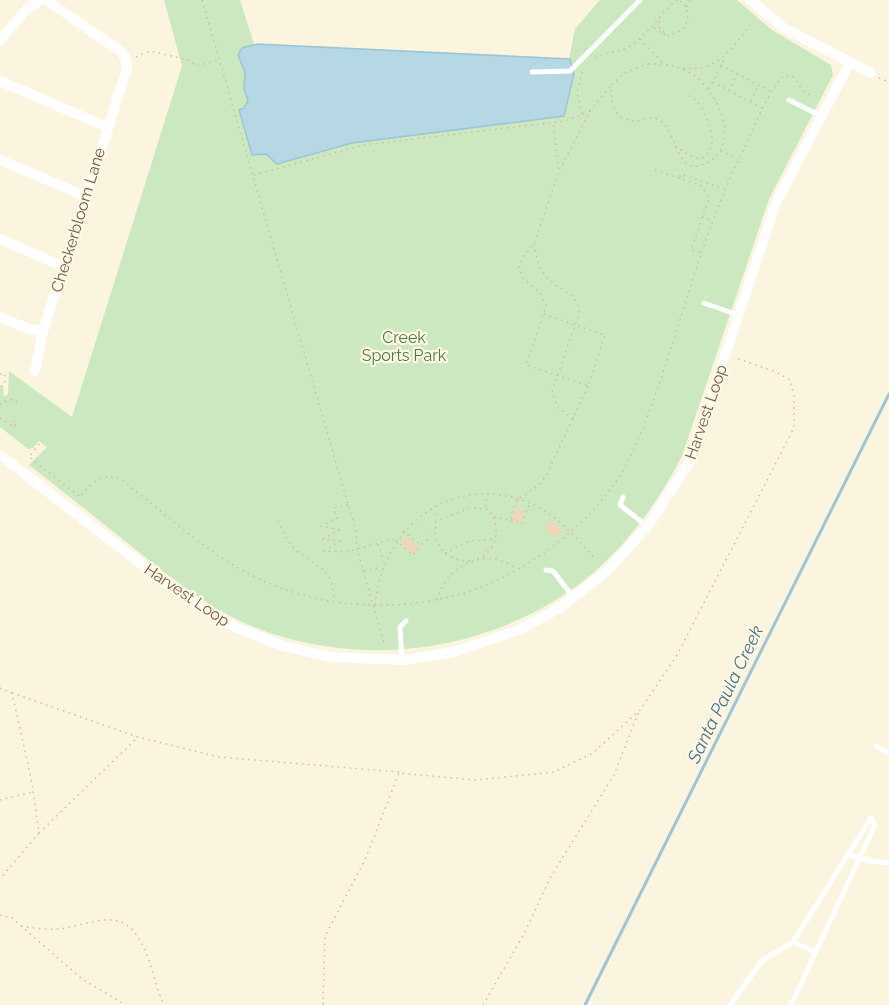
<svg xmlns="http://www.w3.org/2000/svg" width="889" height="1005" viewBox="0 0 889 1005" font-family="Raleway,sans-serif">
	<style>
		.green { fill: #cbe8c0 }
		.water { fill: #b6d7e4; stroke: #9cc5d6; stroke-width: 1.5 }
		.lines { fill: none; stroke-linecap: round; stroke-linejoin: round }
		.stream { stroke: #9cc5d6; stroke-width: 3 }
		.building { fill: #f0d6b9 }
		.path { stroke: #d5ba9c; stroke-width: 1.5; stroke-dasharray: 1.5 4.5; stroke-linecap: butt }
		.lane { stroke: #fff; stroke-width: 5 }
		.street { stroke: #fff; stroke-width: 10 }
		.labels { text-anchor: middle; dominant-baseline: central; stroke-width: 4.5; stroke-linejoin: round; paint-order: stroke }
		.street-label { font-size: 16px; fill: #715d48; stroke: #fff8e6 }
		.park-label { font-size: 16px; fill: #4d7d43; stroke: #fff8e6 }
		.water-label { font-size: 18px; font-style: italic; fill: #46778b; stroke: #fff8e6 }
	</style>
	<rect width="100%" height="100%" fill="#fbf5e0"/>
	<!-- green -->
	<path class="green" d="M164 0H240L254 44 569 59 575 29 600 0H737L772 30 831 65 833 75 769 199 682 456C659 501 630 541 592 574 498 652 361 672 249 625 207 607 172 578 136 550 100 521 65 493 29 465L47 447 39 441 33 448 28 449 0 427V385H3L4 397 8 394 9 371 72 417 182 66Z"/>
	<!-- water -->
	<path class="water" d="M257 44 570 59 574 74 564 116 352 143 277 164 266 154 252 155 239 110 244 108 248 101 244 88 245 72 238 55 242 48Z"/>
	<g class="lines">
		<!-- stream -->
		<path class="stream" d="M585 1005 889 394"/>
	</g>
	<!-- building -->
	<g class="building">
		<path d="M516 508 524 511 520 523 511 520Z"/>
		<path d="M552 521 563 531 556 538 545 529Z"/>
		<path d="M406 537 419 547 413 554 401 543Z"/>
	</g>
	<g class="lines">
		<!-- path -->
		<g class="path">
			<path d="M202 0 356 532 357 549 384 643"/>
			<path d="M687 7 690 0"/>
			<path d="M659 21 660 29 668 36 683 30C690 19 690 6 678 0"/>
			<path d="M654 28 667 36"/>
			<path d="M640 39 664 64"/>
			<path d="M136 57 150 51 189 60 196 66 219 60"/>
			<path d="M595 58C606 51 619 53 630 46 650 34 659 14 677 0"/>
			<path d="M648 64C666 63 682 67 696 77 718 94 740 142 710 161 669 186 682 116 649 118 644 118 640 121 636 121 615 122 609 101 612 84L626 72Z"/>
			<path d="M721 65 772 92"/>
			<path d="M683 68C717 73 731 49 750 25"/>
			<path d="M879 78 889 82"/>
			<path d="M713 82 762 108"/>
			<path d="M709 89 725 58"/>
			<path d="M729 91 737 74"/>
			<path d="M751 101 759 85"/>
			<path d="M590 111 611 85"/>
			<path d="M582 114 577 91 583 70"/>
			<path d="M675 147C688 151 701 172 712 145 712 126 704 102 686 94"/>
			<path d="M721 151 738 159"/>
			<path d="M655 170 702 186 709 198 691 250 701 253"/>
			<path d="M254 175 364 145 565 121 590 111 560 169"/>
			<path d="M680 177 681 174 724 189"/>
			<path d="M702 217 712 221"/>
			<path d="M534 244C536 255 538 266 545 275 560 294 589 294 575 325L605 335 588 386 526 365 546 306 540 293 523 278 519 266 522 258 534 244 559 171 553 122"/>
			<path d="M544 314 575 325 552 392 558 408 574 419"/>
			<path d="M0 374H5V384"/>
			<path d="M0 405 9 399 21 404"/>
			<path d="M0 418 14 427 17 423 13 421 12 425"/>
			<path d="M39 444 29 457 80 497C91 483 102 471 122 480 159 509 195 542 235 566 303 607 385 615 461 594 528 574 604 517 633 451 676 354 695 246 743 151 753 131 768 89 785 75L794 77 803 91 812 96"/>
			<path d="M520 498 538 486 546 476 588 386"/>
			<path d="M348 505 334 508 337 518 321 526 339 530 323 539 340 541 324 551 346 552 397 538"/>
			<path d="M486 507V495"/>
			<path d="M431 509 438 519"/>
			<path d="M494 517 510 520 517 500"/>
			<path d="M511 520 522 524 530 503"/>
			<path d="M278 521C283 532 287 542 296 550 317 568 334 567 334 601"/>
			<path d="M403 531 421 545 434 534"/>
			<path d="M396 540 413 555 421 546"/>
			<path d="M378 544 384 562"/>
			<path d="M445 553 469 541 494 539"/>
			<path d="M470 561C447 562 431 544 436 521L470 508 488 509C502 527 498 549 478 559"/>
			<path d="M364 571 380 568"/>
			<path d="M437 600C446 565 486 545 517 569"/>
			<path d="M375 605C382 530 446 475 522 500 553 510 575 536 596 560"/>
			<path d="M0 688 12 693 32 783 39 833 0 879"/>
			<path d="M12 693 138 737 219 757 399 772"/>
			<path d="M0 800 33 792"/>
			<path d="M39 833 137 738"/>
			<path d="M0 915 12 918 82 979 126 1005"/>
			<path d="M21 926C33 928 45 930 58 929 83 927 116 907 135 933 151 953 153 982 164 1005"/>
			<path d="M323 1005 325 936 365 860 399 773 476 780 554 772 593 753 640 710 676 657 794 428V397L790 380 776 372 736 358"/>
			<path d="M483 1005 524 934 550 878 614 775 639 711"/>
		</g>
		<!-- lane -->
		<g class="lane">
			<path d="M532 72 570 71 640 0"/>
			<path d="M789 100 821 116"/>
			<path d="M704 303 738 315"/>
			<path d="M623 497 620 505 647 526"/>
			<path d="M546 570 553 571 573 597"/>
			<path d="M402 660 400 627 406 621"/>
			<path d="M876 746 889 753"/>
			<path d="M849 855 871 861 889 863"/>
			<path d="M793 942 815 952"/>
			<path d="M730 1005 762 961 793 942 871 818"/>
			<path d="M791 1005 875 825 871 818"/>
		</g>
		<!-- street -->
		<g class="street">
			<path d="M750 0 784 28 871 73"/>
			<path d="M0 40 26 10 40 0"/>
			<path d="M0 81 107 127"/>
			<path d="M0 160 85 196"/>
			<path d="M0 239 64 267"/>
			<path d="M0 317 29 329 43 331"/>
			<path d="M35 371 43 331 127 69 125 57 120 51 46 0"/>
			<path d="M0 455 183 596 237 628 283 646 331 657 404 660 454 652 519 630 561 607 607 571 648 526 690 461 776 203 849 64"/>
		</g>
	</g>
	<g class="labels">
		<!-- street labels -->
		<g class="street-label">
			<text transform="translate(78 220) rotate(-73)">Checkerbloom Lane</text>
			<text transform="translate(706 412) rotate(-71)">Harvest Loop</text>
			<text transform="translate(187 595) rotate(34)">Harvest Loop</text>
		</g>
		<!-- park labels -->
		<g class="park-label">
			<text x="404" y="337">Creek<tspan x="404" dy="18">Sports Park</tspan></text>
		</g>
		<!-- water labels -->
		<g class="water-label">
			<text transform="translate(725 694) rotate(-64)">Santa Paula Creek</text>
		</g>
	</g>
</svg>
